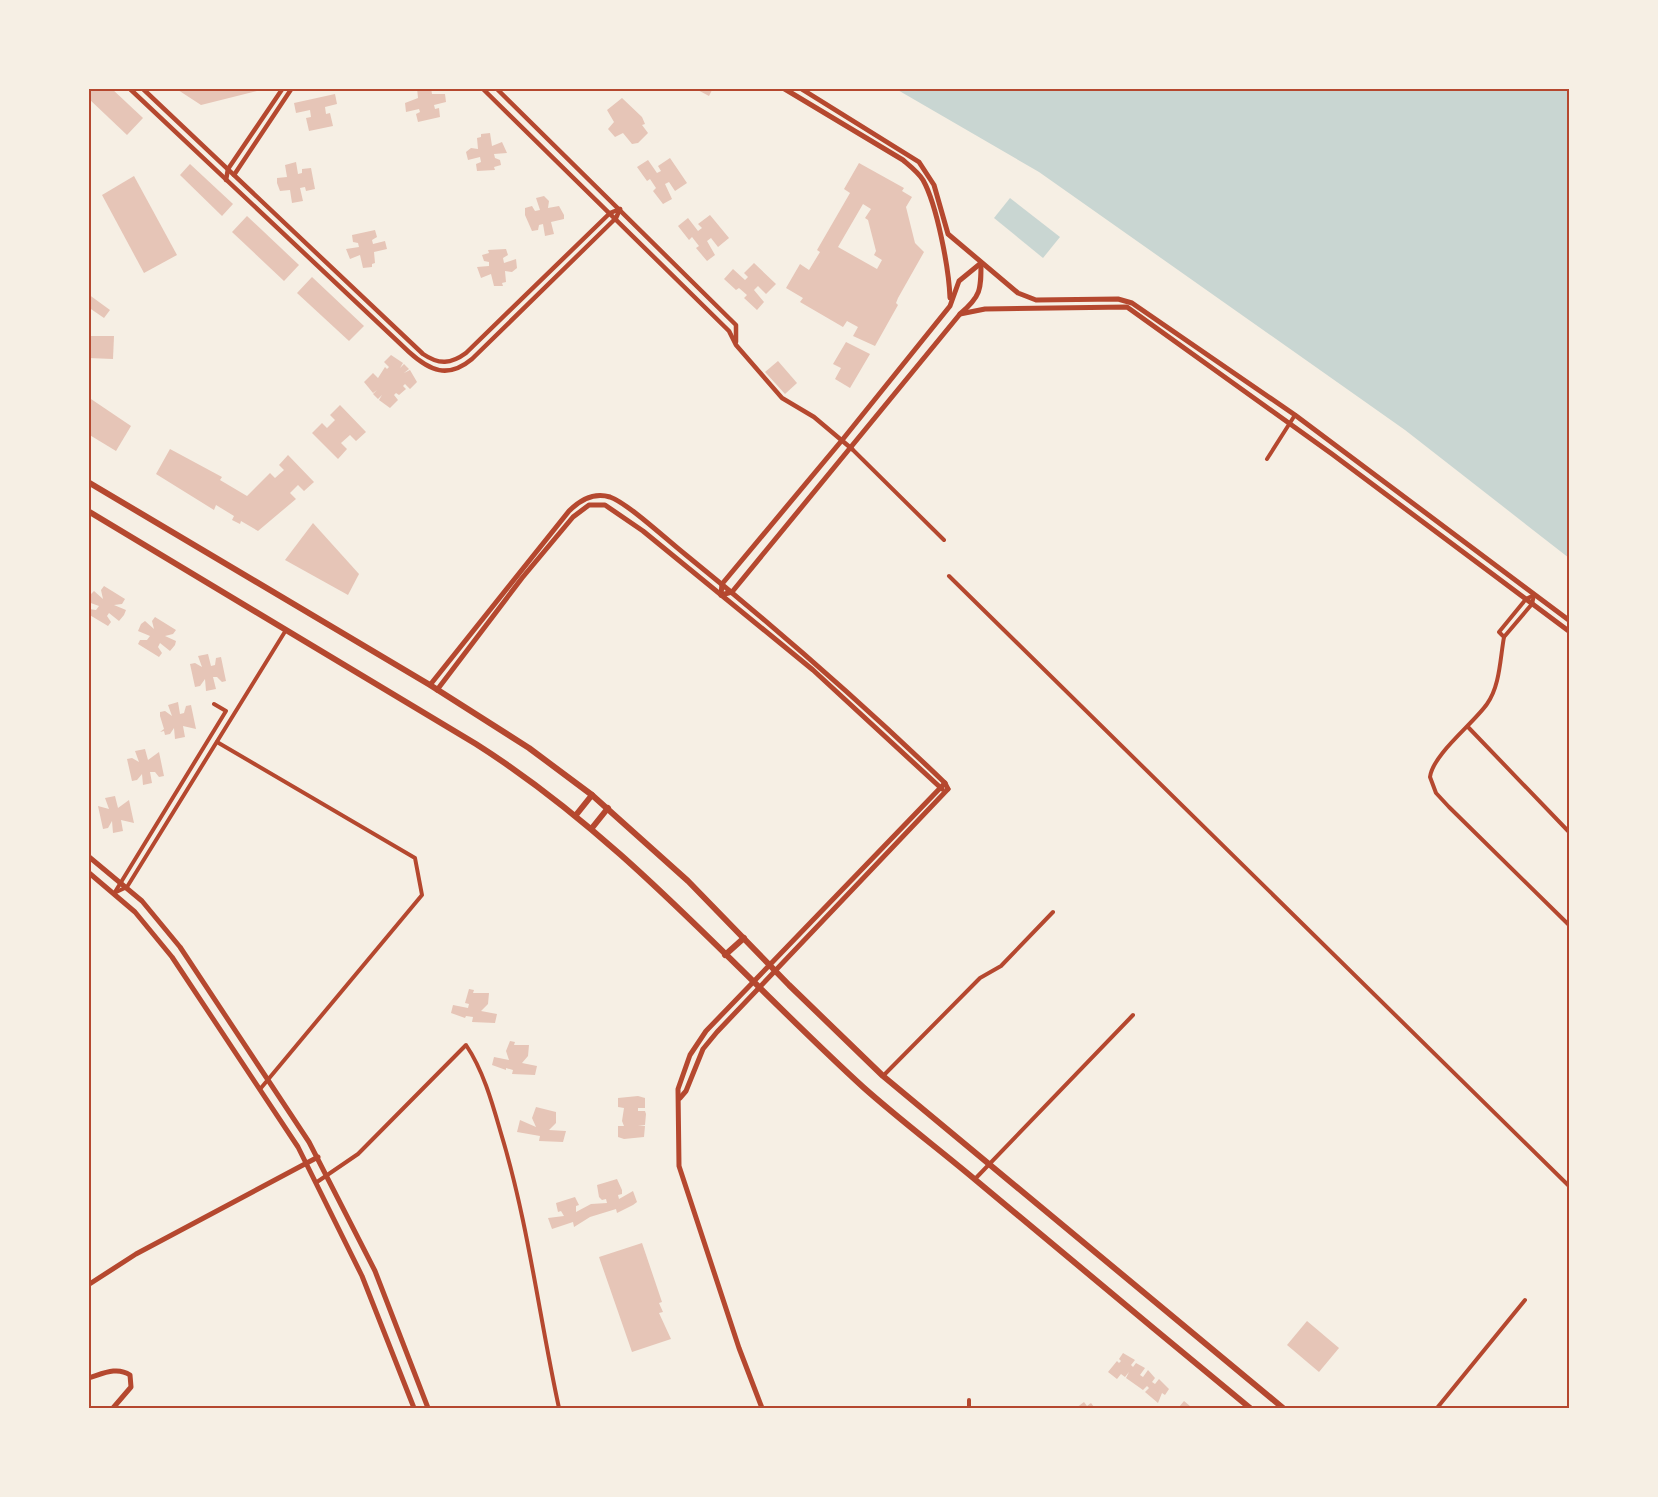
<svg xmlns="http://www.w3.org/2000/svg" width="1658" height="1497" viewBox="0 0 1658 1497" font-family="Roboto,sans-serif">
	<style>
		.water { fill: #c9d6d2 }
		.building { fill: #e6c5b7; fill-rule: evenodd }
		.lines { fill: none; stroke-linecap: round; stroke-linejoin: round }
		.minor { stroke: #b5482f; stroke-width: 4 }
		.tertiary { stroke: #b5482f; stroke-width: 4.5 }
		.secondary { stroke: #b5482f; stroke-width: 5 }
		.primary { stroke: #b5482f; stroke-width: 6 }
		.neatline { fill: none; stroke: #b5482f; stroke-width: 2 }
	</style>
	<rect width="100%" height="100%" fill="#f6efe4"/>
	<!-- water -->
	<g class="water">
		<path d="M896 89H1569V558L1405 430 1039 172Z"/>
		<path d="M1010 198 1060 237 1043 258 994 218Z"/>
	</g>
	<!-- building -->
	<g class="building">
		<path d="M88 88H111L143 118 127 135 88 98Z"/>
		<path d="M175 88H265V89L201 105Z"/>
		<path d="M417 88H431L432 94H445L446 102 434 105 435 109 439 108 440 117 418 122 416 114 420 112 419 109 406 112 405 103 418 98Z"/>
		<path d="M694 88H713L709 96Z"/>
		<path d="M335 94 337 104 325 107 326 114 330 113 333 126 309 131 306 118 311 117 310 110 296 113 294 103Z"/>
		<path d="M622 98 642 117 645 124 642 125 648 133 638 143 632 144 623 133 615 137 608 129 614 122 607 110Z"/>
		<path d="M490 133 492 146 502 142 507 153 494 154 495 158 500 160 501 165 494 167 495 170 477 171 476 164 481 162 480 157 468 160 466 152 471 148 478 149 477 138 481 137V134Z"/>
		<path d="M670 158 687 183 675 191 669 182 665 184 672 199 663 204 653 191 656 188 650 179 647 181 637 167 648 160 657 173 661 171 658 166Z"/>
		<path d="M296 162 298 174 302 173V169L311 168 315 189 306 191 305 187 300 188 303 201 292 203 290 190 280 191 277 183V178L287 177 285 165Z"/>
		<path d="M859 163 904 188 902 191 912 197 906 207 915 243 924 252 898 298 896 303 898 305 875 346 853 336 858 327 847 321 843 327 800 302 803 298 786 288 800 264 809 270 820 252 817 250 850 193 844 189ZM863 204 871 209 865 218 868 220 876 251 874 255 882 260 877 269 838 247Z"/>
		<path d="M190 164 233 204 222 216 180 175Z"/>
		<path d="M134 176 177 255 144 273 102 195Z"/>
		<path d="M544 196 549 201 548 208 559 206 564 215V219L551 222 554 234 545 236 543 224 539 225 538 230 532 231 525 215V208L532 206 535 211 540 210 536 198Z"/>
		<path d="M710 215 729 238 718 247 711 238 707 241 715 255 707 261 696 248 699 246 692 237 689 240 678 226 688 218 698 231 702 228 698 224Z"/>
		<path d="M247 216 299 265 284 281 232 232Z"/>
		<path d="M375 230 377 237 372 240 373 244 385 241 387 249 374 252 375 263 372 264V267L363 268 360 255 350 259 346 249 359 247 358 243 353 242 352 235Z"/>
		<path d="M506 249 508 255 503 258 504 263 516 259 517 268 512 272 505 271 506 282 502 283 503 286H494L491 274 481 278 477 267 489 266V262L484 261 482 255 489 253 488 250Z"/>
		<path d="M754 263 776 284 766 294 758 286 754 290 764 302 757 310 744 298 747 295 739 288 736 290 724 279 733 269 745 280 748 277 744 273Z"/>
		<path d="M312 277 364 326 349 341 297 293Z"/>
		<path d="M88 294 110 310 104 318 88 307Z"/>
		<path d="M88 336H114L113 359 88 358Z"/>
		<path d="M846 342 870 354 850 388 835 379 841 368 833 364Z"/>
		<path d="M391 355 403 363 400 368 404 364 409 369 404 373 410 370 417 382 410 389 405 384 403 386 406 389 399 395 396 393 394 395 398 400 390 408 379 400 382 395 378 399 373 394 377 390 373 393 364 382 373 373 378 378 385 367 387 369 389 367 384 362Z"/>
		<path d="M778 361 797 383 785 394 765 372Z"/>
		<path d="M88 397 131 426 116 451 88 434Z"/>
		<path d="M340 405 366 432 356 441 350 435 341 443 347 449 338 459 312 433 322 423 327 428 335 420 330 415Z"/>
		<path d="M170 449 222 477 220 480 247 496 270 473 275 478 284 470 279 465 288 455 314 482 304 491 298 485 290 493 296 499 258 531 241 521 240 524 232 520 234 516 216 505 214 510 156 474Z"/>
		<path d="M313 523 359 574 348 595 285 560Z"/>
		<path d="M104 586 125 599 122 604 114 605 126 610 124 615 119 621 109 613 107 616 111 622 108 626 88 614 89 609 96 610 99 606 88 602 89 596 94 591 103 599 101 590Z"/>
		<path d="M155 617 176 630 173 634 165 636 176 641 175 645 170 651 160 643 158 647 162 653 159 657 138 644 140 640H147L150 636 138 631 141 624 145 621 154 629 152 621Z"/>
		<path d="M208 654 211 666 215 665 216 658 221 657 226 681 222 682 217 677H213L216 689 206 691 205 679 200 686 195 687 190 664 195 663 202 667 198 656Z"/>
		<path d="M178 702 180 714 184 713 186 706 191 705 196 729 183 726 185 737 175 739 174 728 170 734 165 735 164 731 160 732 164 729 160 716V712L165 711 172 716 168 705Z"/>
		<path d="M145 749 148 760 159 752 164 776 159 777 155 772H150L152 783 143 785 142 774 137 780 132 781 127 759 132 758 139 762 135 751Z"/>
		<path d="M115 796 118 808 129 800 134 823 121 820 123 831 113 833 112 821 108 828 103 829 98 806 109 809 105 798Z"/>
		<path d="M469 989 474 990 473 993H489L488 1004 481 1011 497 1014 495 1023 472 1022 473 1017 466 1016 465 1018 451 1013 453 1005 468 1008 469 1004 465 1003Z"/>
		<path d="M510 1041 515 1042 514 1045H529L528 1056 522 1063 537 1066 535 1075 512 1074 513 1070 506 1068V1070L492 1065 494 1057 509 1060 506 1051Z"/>
		<path d="M638 1096 645 1098V1108H638V1111H645L646 1114 645 1125H638L645 1126 644 1137 624 1139 618 1137V1126H624L622 1121 624 1108 618 1107V1098Z"/>
		<path d="M536 1107 556 1112V1123L549 1130 566 1131 563 1142 539 1141 540 1136 517 1132 520 1120 536 1127 532 1118Z"/>
		<path d="M617 1179 622 1190V1194L618 1195 619 1199 633 1191 637 1202 633 1205 617 1213 616 1209 590 1217 574 1227 573 1222 552 1229 548 1218 564 1216 561 1211 558 1212 556 1203 575 1197 579 1205 576 1206V1212L591 1204 607 1203 606 1199 602 1200 599 1197 597 1185Z"/>
		<path d="M642 1243 662 1302 659 1303 663 1312 659 1313 671 1339 632 1352 599 1257Z"/>
		<path d="M1307 1321 1339 1348 1319 1372 1287 1345Z"/>
		<path d="M1123 1353 1135 1360 1131 1365 1133 1367 1136 1363 1145 1368 1140 1375 1143 1377 1148 1370 1155 1378 1152 1382 1155 1384 1159 1379 1169 1389 1165 1395 1162 1393 1158 1403 1145 1392 1149 1388 1147 1386 1143 1390 1126 1378 1129 1372 1125 1377 1121 1374 1117 1379 1108 1372 1117 1361 1119 1363 1121 1361 1119 1359Z"/>
		<path d="M1184 1401 1190 1406 1196 1408H1182L1179 1407Z"/>
		<path d="M1084 1402 1087 1406 1091 1403 1094 1407 1076 1408Z"/>
	</g>
	<g class="lines">
		<!-- minor -->
		<g class="minor">
			<path d="M852 449 944 540"/>
			<path d="M1267 459 1295 415"/>
			<path d="M949 576 1570 1187"/>
			<path d="M1534 595 1526 599 1499 632 1504 637C1500 659 1500 686 1487 704 1473 724 1433 754 1430 777L1436 793 1449 807 1570 926"/>
			<path d="M1504 637 1532 604 1534 595"/>
			<path d="M1468 727 1570 833"/>
			<path d="M217 742 415 858 422 895 261 1088"/>
			<path d="M115 892 226 711 214 704"/>
			<path d="M114 893 127 887 286 630"/>
			<path d="M883 1076 980 978 1001 966 1053 912"/>
			<path d="M975 1179 1133 1015"/>
			<path d="M317 1182 358 1154 466 1045C483 1070 492 1102 500 1130 528 1221 539 1316 559 1408"/>
			<path d="M969 1408V1400"/>
			<path d="M1437 1408 1525 1300"/>
		</g>
		<!-- tertiary -->
		<g class="tertiary">
			<path d="M129 88 409 352C430 371 448 379 472 359L616 218 620 209"/>
			<path d="M142 88 423 354C439 365 451 364 466 353L610 213 620 209"/>
			<path d="M482 88 729 331 736 345 782 398 814 417 852 449"/>
			<path d="M496 88 736 325V342"/>
			<path d="M234 175 292 88"/>
			<path d="M226 180 228 169 283 88"/>
		</g>
		<!-- secondary -->
		<g class="secondary">
			<path d="M783 88 903 160C910 166 918 172 923 180 937 205 949 269 950 298"/>
			<path d="M800 88 919 162 934 185 948 234 1018 293 1036 300 1118 299 1132 303 1295 415 1570 621"/>
			<path d="M960 314 985 309 1127 307 1332 454 1570 632"/>
			<path d="M721 595 732 592 960 314C981 296 981 290 981 263"/>
			<path d="M721 595 722 584 843 439 950 306 959 281 981 263"/>
			<path d="M430 685 569 511C580 500 594 492 610 497 629 504 668 541 686 555 776 628 862 703 945 783L948 789"/>
			<path d="M437 690 522 578 573 517 589 505H605L643 531 813 670 942 789"/>
			<path d="M88 856 142 901 180 947 309 1142 375 1271 428 1408"/>
			<path d="M88 872 135 912 172 957 298 1147 362 1276 414 1408"/>
			<path d="M680 1098 686 1091 703 1049 717 1032 948 789"/>
			<path d="M88 1285 136 1254 318 1157"/>
			<path d="M88 1378C102 1374 117 1366 130 1375L131 1387 113 1408"/>
			<path d="M762 1408 739 1348 679 1166 678 1089 690 1055 706 1031 945 783"/>
		</g>
		<!-- primary -->
		<g class="primary">
			<path d="M88 482 430 685 529 748 592 795 688 881 789 985 883 1076 1283 1408"/>
			<path d="M88 511 476 744C624 838 735 970 863 1087 900 1120 940 1150 978 1182 1069 1258 1159 1333 1250 1408"/>
			<path d="M576 815 592 795"/>
			<path d="M592 828 608 808"/>
			<path d="M725 955 744 938"/>
		</g>
	</g>
	<!-- border -->
	<rect width="1658" height="1497" fill="none" stroke="#f6efe4" stroke-width="180"/>
	<rect x="90" y="90" width="1478" height="1317" class="neatline"/>
</svg>
